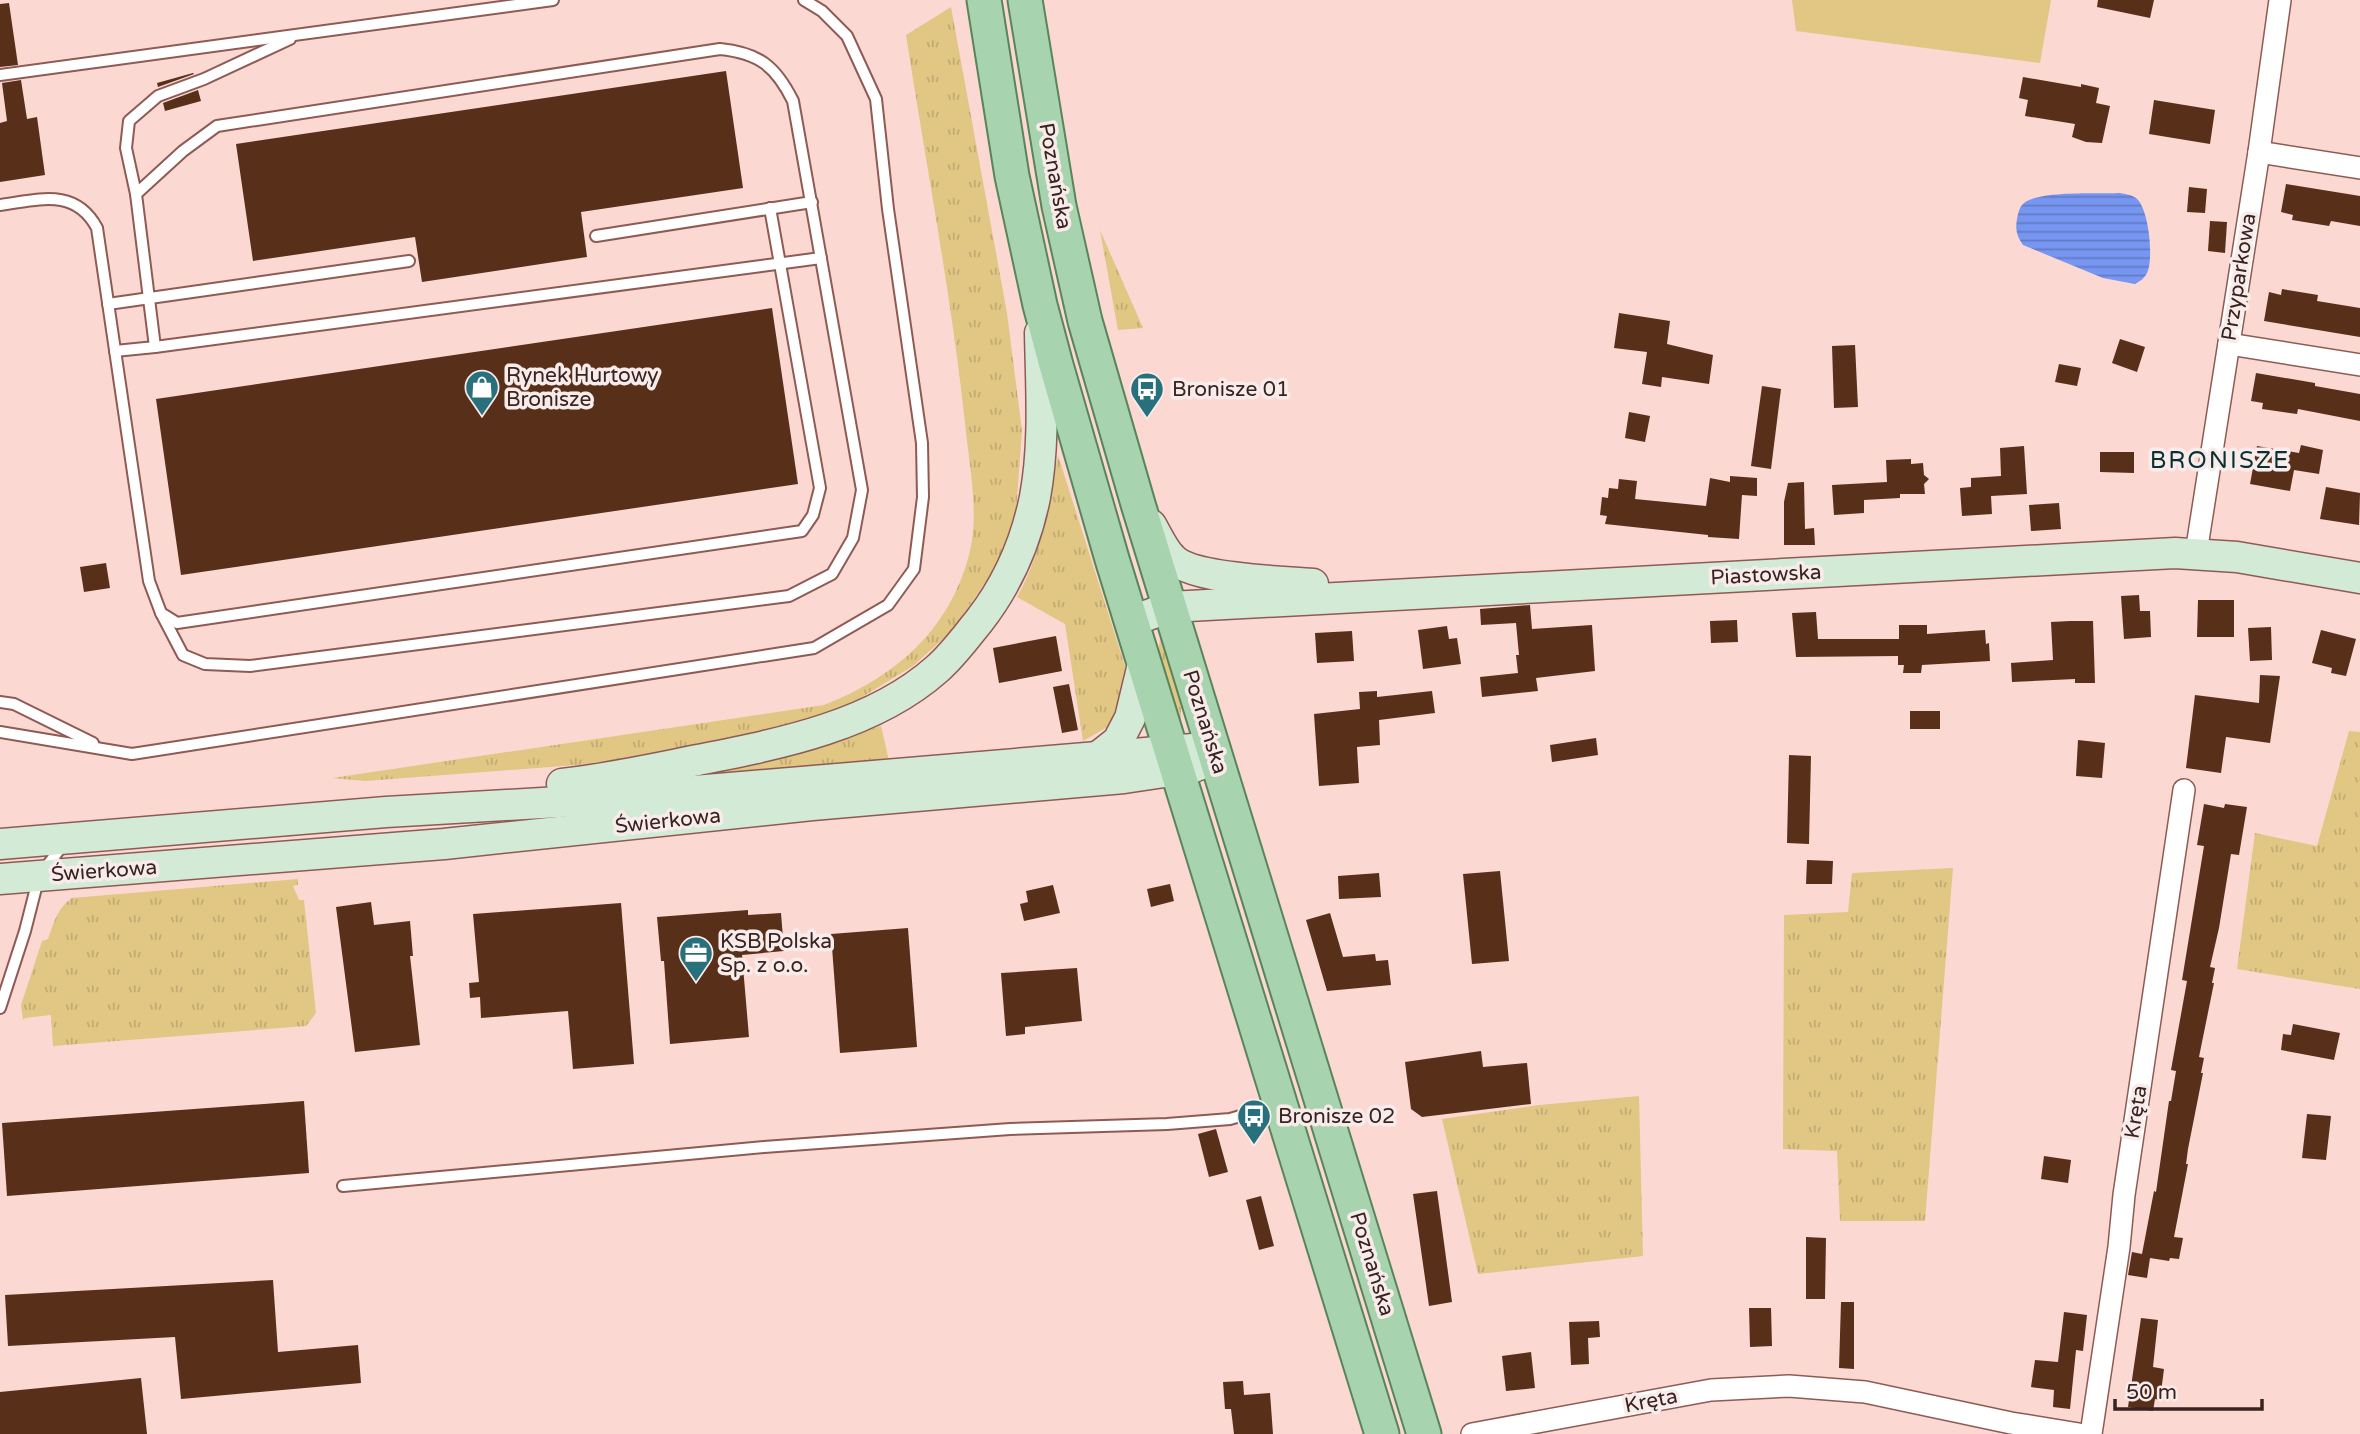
<svg xmlns="http://www.w3.org/2000/svg" width="2360" height="1434" viewBox="0 0 2360 1434" font-family="'Varela Round',sans-serif">
	<style>
		.grass { fill: url(#grass-tufts) }
		.park { fill: #e1c684 }
		.water { fill: url(#water-rules) }
		.building { fill: #582f19 }
		.lines { fill: none; stroke-linecap: round; stroke-linejoin: round }
		.lane-casing { stroke: #8e5b54; stroke-width: 14 }
		.street-casing { stroke: #8e5b54; stroke-width: 24 }
		.secondary-casing { stroke: #8e5b54; stroke-width: 33 }
		.primary-casing { stroke: #5a845a; stroke-width: 37 }
		.lane { stroke: #fff; stroke-width: 10 }
		.street { stroke: #fff; stroke-width: 21 }
		.secondary { stroke: #d3ead7; stroke-width: 30 }
		.primary { stroke: #a7d4af; stroke-width: 33 }
		.labels { text-anchor: middle; dominant-baseline: central; stroke-width: 7; stroke-linejoin: round; paint-order: stroke }
		.street-label { font-size: 21px; fill: #392320; stroke: #f8ecea }
		.poi-label { font-size: 21px; fill: #392320; stroke: #f8ecea; text-anchor: start }
		.quarter-label { font-size: 24px; letter-spacing: 2px; fill: #0c2f33; stroke: #f8ecea }
	</style>
	<defs>
		<pattern id="grass-tufts" width="24" height="20" patternUnits="userSpaceOnUse" patternTransform="scale(1.75)"><rect width="24" height="20" fill="#e1c684"/><path d="M3 7l-1-3M5 7V3M7 7l1-3M15 17l-1-3M17 17v-4M19 17l1-3" fill="none" stroke="#c2aa72"/></pattern>
		<pattern id="water-rules" width="6" height="5" patternUnits="userSpaceOnUse" patternTransform="scale(1.75)"><rect width="6" height="5" fill="#7796f2"/><path d="M0 2.5h6" fill="none" stroke="#637ac4"/></pattern>
	</defs>
	<rect width="100%" height="100%" fill="#fcd8d3"/>
	<!-- grass -->
	<g class="grass">
		<path d="M951 7 1007 313 1022 431 1015 525 991 574 953 630 913 666 854 702 810 718 752 734 603 763 365 781 332 778 824 705C895 677 949 631 969 555 980 514 969 465 965 423 951 293 926 165 906 35Z"/>
		<path d="M1100 230 1143 328 1118 330Z"/>
		<path d="M1058 455 1130 682 1120 720 1083 741 1065 624 1017 597C1040 559 1049 499 1058 455Z"/>
		<path d="M1160 638 1162 639C1172 670 1187 700 1179 733L1158 655Z"/>
		<path d="M881 726 889 761 623 786 805 749Z"/>
		<path d="M2349 731 2360 732V989L2237 969 2255 833 2317 846Z"/>
		<path d="M1953 868 1925 1221H1840L1837 1151 1783 1149 1784 915 1848 912 1852 873Z"/>
		<path d="M298 879V885L293 886 299 900H304L316 1013 306 1026 53 1046 51 1015 25 1018 23 1020 21 1005 42 941 48 939C54 923 57 908 72 898Z"/>
		<path d="M1639 1096 1643 1256 1478 1274 1442 1119 1539 1105Z"/>
	</g>
	<!-- park -->
	<path class="park" d="M1792 0H2051L2040 63 1796 31Z"/>
	<!-- water -->
	<path class="water" d="M2120 193C2125 194 2132 195 2136 198 2149 208 2154 259 2147 273 2144 279 2140 281 2135 284L2103 278 2023 245C2017 236 2015 230 2017 219 2018 214 2019 208 2023 204 2036 190 2099 194 2120 193Z"/>
	<!-- building -->
	<g class="building">
		<path d="M2098 0H2154L2150 18 2097 7Z"/>
		<path d="M9 3 18 65 0 67V4Z"/>
		<path d="M726 71 743 188 581 212 587 257 422 282 415 237 253 261 236 144Z"/>
		<path d="M193 73 194 74 158 87 157 83Z"/>
		<path d="M2023 77 2081 87V84L2099 88 2096 103 2110 106 2102 143 2086 142 2072 137 2075 124 2025 116 2028 100 2019 98Z"/>
		<path d="M21 80 27 119 37 117 45 175 0 182V123L7 121 2 83Z"/>
		<path d="M198 90 201 101 165 111 163 103Z"/>
		<path d="M2154 100 2215 110 2210 144 2149 134Z"/>
		<path d="M2286 184 2360 196V226L2331 221 2329 226 2292 220 2293 215 2281 212Z"/>
		<path d="M2189 187 2207 189 2205 213 2187 212Z"/>
		<path d="M2210 221 2227 222 2225 253 2208 251Z"/>
		<path d="M2282 289 2318 295 2317 301 2360 308V337L2264 321 2269 292 2281 295Z"/>
		<path d="M772 308 798 484 181 575 156 399Z"/>
		<path d="M1619 313 1670 321 1667 344 1713 355 1709 384 1662 377 1661 387 1642 384 1647 352 1614 348Z"/>
		<path d="M2120 339 2145 347 2137 372 2112 363Z"/>
		<path d="M1855 345 1858 407 1834 408 1832 346Z"/>
		<path d="M2059 364 2081 368 2077 386 2055 382Z"/>
		<path d="M2256 373 2315 383V386L2360 394V421L2298 409 2297 414 2262 409 2263 403 2251 401Z"/>
		<path d="M1762 386 1781 389 1771 469 1751 466Z"/>
		<path d="M1629 412 1650 416 1645 442 1625 438Z"/>
		<path d="M2301 445 2323 450 2319 474 2294 470 2290 491 2250 484 2257 446 2299 453Z"/>
		<path d="M2024 446 2027 494 1991 496 1992 514 1962 516 1960 488 1971 487V478L2001 476 2000 448Z"/>
		<path d="M2100 452H2134V473L2100 472Z"/>
		<path d="M1911 459V464L1923 463 1924 475 1929 479 1924 484 1925 494H1900V498L1864 500V513L1834 515 1832 485 1887 482 1886 460Z"/>
		<path d="M1730 476 1757 478V496L1742 495 1739 539 1708 537V535L1605 524 1607 516 1600 515 1602 497 1608 498 1609 488 1618 489 1619 479 1637 481 1635 499 1706 506 1710 478 1730 482Z"/>
		<path d="M1804 482 1805 529 1814 528 1815 545H1784V502L1788 483Z"/>
		<path d="M2326 487 2360 493 2359 525 2320 519Z"/>
		<path d="M2059 503 2061 529 2031 531 2029 505Z"/>
		<path d="M106 563 110 588 84 592 80 567Z"/>
		<path d="M2139 595 2140 611H2150L2151 637 2124 639 2121 596Z"/>
		<path d="M2198 600H2234V637H2197Z"/>
		<path d="M1530 605 1532 629 1592 625 1595 671 1536 678 1538 691 1482 697 1480 677 1518 673 1516 655H1519L1516 623 1481 625 1480 609Z"/>
		<path d="M1816 612 1818 639H1899V625H1927V634L1985 630 1986 644 1989 643 1990 661 1922 665 1921 673H1903L1904 665H1898V656L1796 657 1792 613Z"/>
		<path d="M1737 620 1738 642 1711 643 1710 621Z"/>
		<path d="M2070 621H2093L2095 683H2075V679L2012 682 2011 663 2053 660 2051 622Z"/>
		<path d="M1447 626 1449 639 1457 638 1461 664 1423 669 1418 630Z"/>
		<path d="M2271 627 2272 660 2250 661 2248 628Z"/>
		<path d="M2321 630 2356 639 2346 676 2331 673 2332 668 2312 663Z"/>
		<path d="M1352 631 1354 661 1317 663 1315 633Z"/>
		<path d="M1056 636 1062 671 999 683 993 648Z"/>
		<path d="M2260 675 2280 676 2270 743 2226 737 2221 773 2186 768 2195 695 2259 703Z"/>
		<path d="M1069 684 1078 730 1062 733 1053 687Z"/>
		<path d="M1377 691V697L1432 691 1435 713 1379 720 1380 745 1357 747 1359 783 1319 786 1314 714 1360 709 1359 692Z"/>
		<rect x="1910" y="711" width="30" height="18"/>
		<path d="M1596 738 1598 755 1552 762 1550 745Z"/>
		<path d="M2078 740 2105 743 2102 778 2076 776Z"/>
		<path d="M1789 755 1811 756 1809 844 1787 843Z"/>
		<path d="M2204 804 2224 808 2225 804 2247 807 2239 855 2231 854 2219 928 2210 967 2215 968 2212 983H2214L2199 1057 2204 1058 2201 1073H2203L2188 1149 2186 1164H2188L2174 1237 2183 1238 2179 1259 2170 1258 2169 1261 2150 1258 2147 1278 2128 1275 2132 1252 2142 1254 2154 1191 2156 1192 2169 1101H2171L2176 1071 2171 1070 2187 981 2182 980 2204 846 2197 845Z"/>
		<path d="M1807 860 1833 861 1832 884H1806Z"/>
		<path d="M1500 871 1509 961 1472 964 1463 874Z"/>
		<path d="M1379 873 1381 897 1339 899 1338 876Z"/>
		<path d="M1170 884 1174 901 1151 907 1147 889Z"/>
		<path d="M1053 885 1060 913 1024 921 1020 904 1028 902 1026 891Z"/>
		<path d="M371 902 374 925 410 921 413 956H410L420 1045 355 1052 336 907Z"/>
		<path d="M621 903 634 1064 573 1069 568 1011 481 1018 480 997 470 998 469 983 479 982 473 914Z"/>
		<path d="M748 910V915L781 913 784 951 742 955 749 1037 670 1044 664 961H661L657 917Z"/>
		<path d="M1330 913 1343 957 1375 954 1376 961 1388 960 1391 985 1327 991 1306 920Z"/>
		<path d="M908 928 917 1047 840 1053 831 934Z"/>
		<path d="M1077 968 1082 1021 1025 1027V1034L1006 1036 1001 973Z"/>
		<path d="M2293 1024 2340 1033 2334 1060 2281 1050 2283 1034 2291 1035Z"/>
		<path d="M1481 1051 1483 1067 1527 1063 1531 1104 1422 1117 1411 1109 1405 1062Z"/>
		<path d="M304 1101 309 1173 7 1196 2 1123Z"/>
		<path d="M2307 1114 2331 1116 2326 1160 2302 1158Z"/>
		<path d="M1216 1129 1228 1172 1209 1177 1198 1134Z"/>
		<path d="M2044 1156 2071 1160 2068 1183 2041 1179Z"/>
		<path d="M1437 1191 1452 1302 1429 1306 1413 1194Z"/>
		<path d="M1261 1196 1274 1246 1259 1250 1246 1200Z"/>
		<path d="M1806 1237 1826 1238 1825 1299H1806Z"/>
		<path d="M273 1280 278 1352 358 1345 361 1383 181 1399 175 1337 8 1346 5 1295Z"/>
		<path d="M1841 1302H1854V1369L1839 1368Z"/>
		<path d="M1749 1308H1771L1772 1346 1750 1347Z"/>
		<path d="M2064 1312 2087 1315 2083 1351 2076 1350 2070 1409 2053 1407 2054 1390 2031 1387 2035 1360 2058 1362Z"/>
		<path d="M2141 1318 2158 1320 2153 1367 2164 1369 2160 1400 2155 1399 2153 1411 2128 1407Z"/>
		<path d="M1599 1321 1600 1337 1588 1338 1589 1364 1571 1365 1569 1322Z"/>
		<path d="M1531 1352 1535 1388 1506 1391 1502 1356Z"/>
		<path d="M141 1378 147 1434H0V1392Z"/>
		<path d="M1243 1381 1244 1395 1270 1393 1273 1434H1234L1231 1409H1225L1223 1382Z"/>
	</g>
	<g class="lines">
		<!-- lane casing -->
		<g class="lane-casing">
			<g id="lane">
				<path d="M0 75 553 0"/>
				<path d="M136 194 126 148 129 121 158 96 204 79 290 39"/>
				<path d="M0 205C38 200 75 187 97 228L149 581 161 613 177 623 802 531 813 515 820 488 770 208"/>
				<path d="M596 236 812 202"/>
				<path d="M108 304 409 261"/>
				<path d="M155 347 821 258"/>
				<path d="M115 351 155 347 136 194 183 151 217 126 720 49C760 53 776 67 793 101L862 490 853 538 832 574 789 596 250 666 205 664 183 655 161 613"/>
				<path d="M0 702 14 704 93 743"/>
				<path d="M0 732 132 754 814 648 888 605 914 569 923 497 922 443 888 209 876 99 847 36 822 11 804 0"/>
				<path d="M0 1008 25 931 39 876 63 845"/>
				<path d="M343 1186 764 1147 1010 1129 1167 1124 1230 1119 1247 1114 1276 1100"/>
			</g>
		</g>
		<!-- street casing -->
		<g class="street-casing">
			<g id="street">
				<path d="M2259 152 2360 168"/>
				<path d="M2229 344 2360 365"/>
				<path d="M2196 553 2259 152 2280 0"/>
				<path d="M1472 1434 1711 1390 1789 1386 1865 1392 2011 1423 2079 1434"/>
				<path d="M2091 1434 2119 1247 2124 1195 2184 790"/>
			</g>
		</g>
		<!-- secondary casing -->
		<g class="secondary-casing">
			<g id="secondary">
				<path d="M1151 525C1157 535 1163 549 1171 557 1190 580 1282 581 1313 584"/>
				<path d="M1132 621 1170 607 2175 553 2237 557 2360 578"/>
				<path d="M1099 756 1118 741 1130 718 1144 660"/>
				<path d="M562 784C608 779 653 769 698 760 779 744 873 726 937 669 953 655 966 637 979 621 1007 585 1026 542 1035 497 1045 443 1041 387 1040 333"/>
				<path d="M0 844 386 812 576 801 1193 749"/>
				<path d="M0 879 444 844 812 805 1124 778 1191 768 1201 764 1214 751"/>
			</g>
		</g>
		<!-- primary casing -->
		<g class="primary-casing">
			<g id="primary">
				<path d="M984 0 1012 176 1040 305 1056 365 1112 559 1382 1434"/>
				<path d="M1025 0 1059 206 1085 321 1138 504 1424 1434"/>
			</g>
		</g>
		<!-- lane -->
		<use href="#lane" class="lane"/>
		<!-- street -->
		<use href="#street" class="street"/>
		<!-- secondary -->
		<use href="#secondary" class="secondary"/>
		<!-- primary -->
		<use href="#primary" class="primary"/>
	</g>
	<!-- icons -->
	<defs>
		<g id="shop-pin" transform="scale(1.75)"><path d="M0 17L-7.5 6A9.5 9.5 0 1 1 7.5 6Z" fill="#28707b" stroke="#f8ecea"/><path d="M-5-2.5h2.3a2.7 3.5 0 0 1 5.4 0H5L5.5 6h-11ZM-1.5-2.5h3a1.5 2.3 0 0 0-3 0Z" fill="#fff"/></g>
		<g id="bus-pin" transform="scale(1.75)"><path d="M0 17L-7.5 6A9.5 9.5 0 1 1 7.5 6Z" fill="#28707b" stroke="#f8ecea"/><path d="M-5-6H5V4H4V6H2V4H-2V6H-4V4H-5ZM-3.5-4V0h7V-4ZM-3.5 1.2v1.5H-2V1.2ZM2 1.2v1.5H3.5V1.2Z" fill="#fff"/></g>
		<g id="office-pin" transform="scale(1.75)"><path d="M0 17L-7.5 6A9.5 9.5 0 1 1 7.5 6Z" fill="#28707b" stroke="#f8ecea"/><path d="M-6-3h4V-5.5h4V-3h4V5H-6ZM-1-4.5V-3h2v-1.5ZM-6 0V1H6V0Z" fill="#fff"/></g>
	</defs>
	<g fill-rule="evenodd">
		<use href="#shop-pin" x="482" y="387"/>
		<use href="#bus-pin" x="1147" y="389"/>
		<use href="#office-pin" x="696" y="953"/>
		<use href="#bus-pin" x="1254" y="1116"/>
	</g>
	<g class="labels">
		<!-- street labels -->
		<g class="street-label">
			<text transform="translate(1055 176) rotate(80)">Poznańska</text>
			<text transform="translate(2239 277) rotate(-81)">Przyparkowa</text>
			<text transform="translate(1766 575) rotate(-3)">Piastowska</text>
			<text transform="translate(1205 722) rotate(73)">Poznańska</text>
			<text transform="translate(668 821) rotate(-6)">Świerkowa</text>
			<text transform="translate(104 871) rotate(-4)">Świerkowa</text>
			<text transform="translate(2136 1112) rotate(-81)">Kręta</text>
			<text transform="translate(1372 1264) rotate(73)">Poznańska</text>
			<text transform="translate(1651 1401) rotate(-11)">Kręta</text>
		</g>
		<!-- poi labels -->
		<g class="poi-label">
			<text x="506" y="375">Rynek Hurtowy<tspan x="506" dy="24">Bronisze</tspan></text>
			<text x="1172" y="389">Bronisze 01</text>
			<text x="720" y="941">KSB Polska<tspan x="720" dy="24">Sp. z o.o.</tspan></text>
			<text x="1278" y="1116">Bronisze 02</text>
		</g>
		<!-- quarter labels -->
		<g class="quarter-label">
			<text x="2220" y="460">BRONISZE</text>
		</g>
	</g>
	<!-- scale -->
	<path d="M2115 1399v10h147v-10" fill="none" stroke="#392320" stroke-width="3.5"/>
	<text x="2126" y="1399" font-size="21" fill="#392320" stroke="#f8ecea" stroke-width="5" paint-order="stroke">50 m</text>
</svg>
